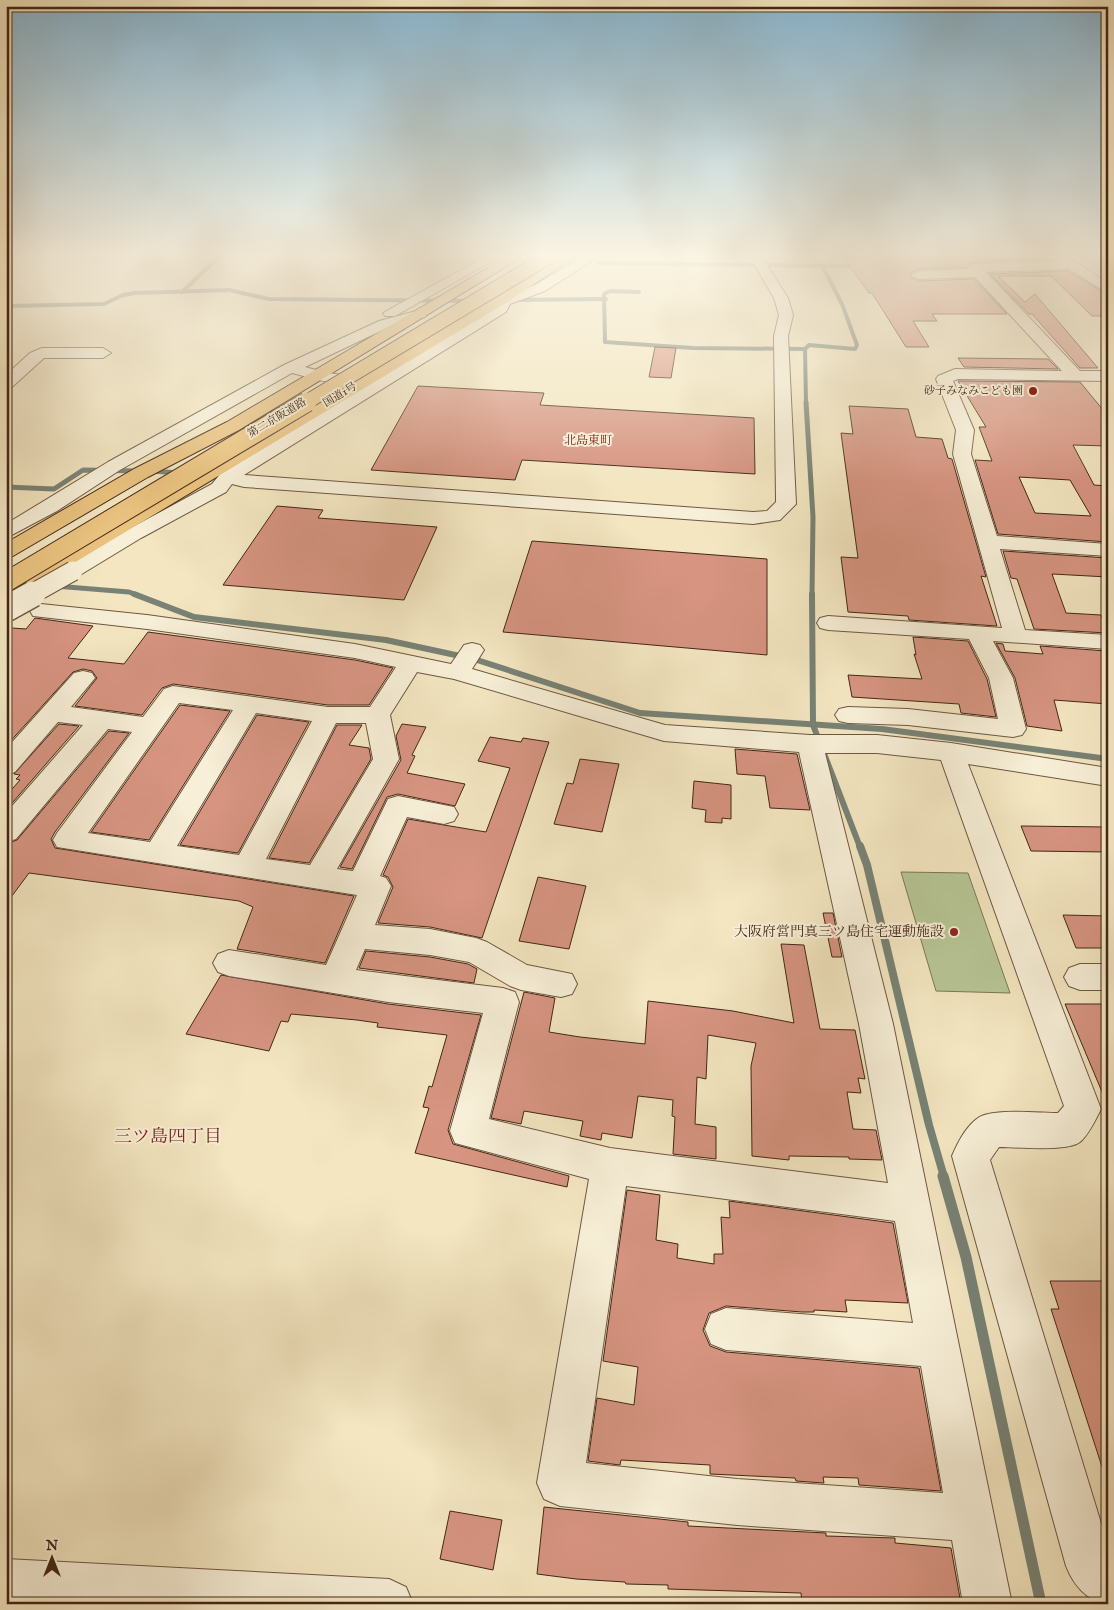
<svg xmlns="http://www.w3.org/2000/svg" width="1114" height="1610" viewBox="0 0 1114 1610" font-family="'IM FELL English','Noto Serif JP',serif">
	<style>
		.green { fill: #b7c696; stroke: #7d7656 }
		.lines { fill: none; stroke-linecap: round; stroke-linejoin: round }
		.stream-far4 { stroke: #788275; stroke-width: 4 }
		.stream-far3 { stroke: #788275; stroke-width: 5 }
		.stream-far2 { stroke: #788275; stroke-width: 6 }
		.stream-far1 { stroke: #788275; stroke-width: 8 }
		.stream { stroke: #788275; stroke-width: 11 }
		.building { fill: #d69481; stroke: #432716; fill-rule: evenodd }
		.minor-tunnel { stroke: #d0c09f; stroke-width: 14; stroke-dasharray: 14 8; stroke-linecap: butt }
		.minor-casing { stroke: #6f5741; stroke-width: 2 }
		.highway-casing { stroke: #432716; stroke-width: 2 }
		.minor { fill: #f7efd7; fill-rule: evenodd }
		.highway { fill: #eac380; fill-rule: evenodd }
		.minor-bridge-far1-casing { stroke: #6f5741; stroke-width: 21; stroke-linecap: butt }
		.minor-bridge-casing { stroke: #6f5741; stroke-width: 28; stroke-linecap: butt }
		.highway-bridge-far1-casing { stroke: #432716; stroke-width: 16; stroke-linecap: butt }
		.highway-bridge-casing { stroke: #432716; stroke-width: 21; stroke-linecap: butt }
		.minor-bridge-far1 { stroke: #f7efd7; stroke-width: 19 }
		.minor-bridge { stroke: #f7efd7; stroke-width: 25 }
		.highway-bridge-far1 { stroke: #eac380; stroke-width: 14 }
		.highway-bridge { stroke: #eac380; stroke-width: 19 }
		.poi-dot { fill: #8f2418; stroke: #f7efd7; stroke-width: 2 }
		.labels { text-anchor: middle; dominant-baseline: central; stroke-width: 4; stroke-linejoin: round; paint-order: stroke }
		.far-poi-label { font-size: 11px; fill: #432716; stroke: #f7efd7; text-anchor: end }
		.far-street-label { font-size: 11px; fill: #432716; stroke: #f7efd7 }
		.far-neighbourhood-label { font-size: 12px; fill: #7a1f14; stroke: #f7efd7 }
		.poi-label { font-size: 14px; fill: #432716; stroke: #f7efd7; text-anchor: end }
		.near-neighbourhood-label { font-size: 18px; fill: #7a1f14; stroke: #f7efd7 }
	</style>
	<rect width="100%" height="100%" fill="#f3e6c1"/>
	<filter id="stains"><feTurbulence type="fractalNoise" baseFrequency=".004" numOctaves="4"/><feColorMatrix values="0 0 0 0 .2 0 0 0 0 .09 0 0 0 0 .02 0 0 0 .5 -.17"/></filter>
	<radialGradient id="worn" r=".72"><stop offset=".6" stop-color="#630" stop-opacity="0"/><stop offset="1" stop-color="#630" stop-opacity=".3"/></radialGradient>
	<!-- green -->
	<path class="green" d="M901 872 968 873 1010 993 936 991Z"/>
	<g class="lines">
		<!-- stream-far4 -->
		<g class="stream-far4">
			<path d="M598 263 857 266"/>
			<path d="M182 292 220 256"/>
			<path d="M639 292 610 291 604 294 605 342 693 348 805 349 809 345 855 349 857 345 842 304 822 265"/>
			<path d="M511 300 606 299"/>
			<path d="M6 306 104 304 123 295 134 293 229 290 269 299 470 301"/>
			<path d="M805 349 806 403"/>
		</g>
		<!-- stream-far3 -->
		<g class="stream-far3">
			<path d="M806 402 813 517 812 595"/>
			<path d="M151 471 180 473"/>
			<path d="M6 487 54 489 83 470 140 471"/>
			<path d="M55 586 129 592 137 595"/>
		</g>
		<!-- stream-far2 -->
		<g class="stream-far2">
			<path d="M134 594 194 617 386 640 474 659 640 713 882 729 1108 759"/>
			<path d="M812 594 813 725 860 847"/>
		</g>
		<!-- stream-far1 -->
		<path class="stream-far1" d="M860 846 867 865 929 1125 944 1177"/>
		<!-- stream -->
		<path class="stream" d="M943 1176 966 1257 1041 1604"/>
	</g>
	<!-- building -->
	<g class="building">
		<path d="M842 256H988L991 259 1047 258 1050 260 974 262 969 263 967 267 918 269 910 273V277L918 281 974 279 1007 314H932L937 321H913L929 347H906L872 293H869Z"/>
		<path d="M1068 271 1108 295V316H1092L1051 276H998L1025 302 1035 294 1098 368H1080L1032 314H1029L990 274Z"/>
		<path d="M655 347 676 348 671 378 649 377Z"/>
		<path d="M958 358 1048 359 1058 369 964 367Z"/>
		<path d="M958 381 1080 382 1108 416V446L1073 445 1094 485 1108 486V542L998 534 975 460 992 461 979 427H986ZM1019 477 1070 480 1091 516 1035 513Z"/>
		<path d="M418 386 544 393 540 405 754 418 755 474 522 460 515 480 371 470Z"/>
		<path d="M849 406 908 409 916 437 942 439 948 458 952 459 986 577 981 576 997 626 909 620 908 616 848 612 841 557 858 558 841 433 853 434Z"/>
		<path d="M277 506 323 510 318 518 437 527 404 600 223 585Z"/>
		<path d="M532 541 767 559V655L503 632Z"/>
		<path d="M1003 551 1108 558V577L1052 574 1066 613 1101 615 1108 633 1034 629 1017 579 1011 578Z"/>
		<path d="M35 618 93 626 68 658 124 664 148 632 355 660 393 668 369 705H328L173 684 162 688 142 715 75 706 97 678 92 671 83 669 73 672 6 746V635L12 628 26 629Z"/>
		<path d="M913 637 968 641 987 679 996 717 961 713 959 704 852 697 848 675 922 679 914 654 916 655Z"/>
		<path d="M996 643 1003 644 1005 651 1043 654 1040 646 1106 651 1108 656V704L1054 700 1062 731 1027 726 1015 678Z"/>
		<path d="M180 705 230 711 149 840 91 832Z"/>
		<path d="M257 715 309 722 238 853 180 845Z"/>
		<path d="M59 724 79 726 6 810V796L20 780 16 779 20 775 14 774Z"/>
		<path d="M402 724 426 727 412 755 415 756 407 773 465 784 455 806 398 794 387 797 352 869 340 867 401 760 396 736Z"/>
		<path d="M337 725H362L349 745 369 748 371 759 309 863 269 858Z"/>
		<path d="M109 731 129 733 55 832 51 839 55 848 354 896 325 963 237 949 253 907 239 901 29 873 6 904V844L17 840Z"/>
		<path d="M490 737 521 742 523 738 549 742 482 938 430 927 378 923 393 887 388 877 383 875 408 819 486 832 510 768 478 761Z"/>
		<path d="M735 749 797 754 810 810 770 808 765 776 737 774Z"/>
		<path d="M580 759 619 764 602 832 554 824 567 783 573 784Z"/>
		<path d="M694 781 731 785V819L722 818V823L705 822 706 810 692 808Z"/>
		<path d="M1021 826 1108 827V852L1031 851Z"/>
		<path d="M538 877 586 886 569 949 519 941Z"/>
		<path d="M823 913H833L842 957H832Z"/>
		<path d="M1063 915 1108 916V948H1076Z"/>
		<path d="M781 944 804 945 820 1029 855 1030 865 1079 858 1078 861 1093 847 1092 853 1129 876 1130 882 1160 849 1159V1157L789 1156V1160L752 1156 751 1066 756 1043 708 1035 706 1079 697 1077 695 1124 716 1127V1159L673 1154 675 1117 672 1116 673 1100 638 1096 632 1138 602 1133 601 1140 580 1136 583 1121 524 1111 521 1124 491 1118 524 992 555 998 549 1032 580 1037 645 1044 648 1001 733 1011 794 1023Z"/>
		<path d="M366 951 430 957 468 964 477 969 474 983 359 968Z"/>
		<path d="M221 975 388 1004 481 1015 448 1130 453 1144 569 1176 567 1187 415 1153 429 1108 423 1107 429 1086 432 1087 447 1035 377 1027 378 1023 357 1020 291 1014 288 1022 281 1021 269 1051 186 1034Z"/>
		<path d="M1065 1004H1108V1106Z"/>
		<path d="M627 1190 660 1195 656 1240 678 1244 677 1258 714 1264V1254H723L721 1217 730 1218 729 1201 893 1223 908 1303 845 1300 847 1312 814 1310V1312H802L726 1306 709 1313 703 1330 710 1346 726 1352 919 1368 941 1491 859 1485 858 1478 823 1477 824 1483 796 1481 795 1478 710 1474V1465L621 1460 620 1465 588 1461 597 1398 634 1405 638 1367 603 1361Z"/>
		<path d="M1050 1281H1108V1472L1104 1473 1051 1309H1059Z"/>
		<path d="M544 1507 688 1522V1526L826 1533V1536L895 1538V1543L951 1548 961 1604H802L801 1593 668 1589V1585L626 1584 625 1582 576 1579 537 1574Z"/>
		<path d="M450 1511 502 1520 493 1570 440 1559Z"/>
	</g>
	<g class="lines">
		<!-- minor-tunnel -->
		<path class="minor-tunnel" d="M562 256 578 258"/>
		<!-- minor casing -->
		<g class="minor-casing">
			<g id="minor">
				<path d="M486 256H501L395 316H385L383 313Z"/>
				<path d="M585 256 598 257 545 291 510 304 506 312 244 475 753 512 767 511 776 502 774 336 779 315 774 298 749 256H761L788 298 793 315 788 336 796 504 780 520 753 524 244 487 232 484 226 492 141 538 80 575 73 577 66 575 62 571 66 567 127 530 212 484 221 473 495 307 502 293 512 294 535 285Z"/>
				<path d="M1052 256H1067L1108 283V293L1069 269 986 272 1080 371H1108V381L958 379 953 381 974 430 971 454 997 536 1108 544V556L1000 549 1025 630 1108 635V649L993 641 1013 678 1026 729 1022 735 1013 737 908 725 848 723 839 721 835 715 839 709 848 707 908 709 998 719 989 678 969 639 828 630 820 628 817 623 820 618 828 616 1002 628 953 454 956 430 936 379 938 376 955 369 1062 371 975 277 918 279 911 275 918 271 968 269 969 265 974 264 1058 262Z"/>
				<path d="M420 310 425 311 427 314 425 317 389 327 305 367C320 371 337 376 353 375 361 374 366 368 376 371L378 374C363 396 313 378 292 373L120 470 57 511 6 538V524L108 462 284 365 379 321Z"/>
				<path d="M42 348H103L111 353 103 358H44L12 387 6 389V375L30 353Z"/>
				<path d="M41 604 147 615 355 644 451 664 464 645 472 643 480 645 484 650 472 669 665 725 810 735H877L951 743 1108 768V786L968 764 1101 1109C1096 1119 1089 1134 1080 1142 1067 1152 1017 1147 999 1147L990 1160 1108 1546V1604C1087 1602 1073 1584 1066 1566L952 1156C957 1144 966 1126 978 1118 992 1108 1039 1113 1058 1113L1064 1106 941 760 877 753H825L893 1024 1012 1604H963L952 1540 737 1525 560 1506 544 1499 537 1483 589 1179 455 1143 450 1131 483 1013 388 1002 229 976 218 972 213 963 218 954 229 950 326 965 357 895 57 847 53 840 57 833 132 732 108 729 16 839 6 842V813L83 725 58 722 15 772 6 775V749L74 673 83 671 92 673 95 678 71 707 143 717 164 689 173 686 328 707H370L396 667 355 658 147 629 33 616 30 611 33 606ZM417 672 454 679 664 741 799 752 859 1024 888 1183 610 1148 489 1119 519 1002 515 992 503 988 356 970 365 949 430 955 469 962 510 986 521 990 561 997 572 994 577 984 572 974 527 965 487 942 476 938 430 929 375 925 391 886 386 878 380 876 407 817 444 824 454 821 458 814 454 807 398 796 388 799 353 871 337 869 399 759 390 715ZM179 703 233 710 150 842 88 833ZM256 713 312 721 239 855 177 846ZM336 723H366L373 759 310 865 266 859ZM626 1186 895 1221 913 1323 726 1308 711 1314 705 1329 711 1344 726 1350 921 1366 943 1493 737 1479 586 1463Z"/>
				<path d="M1080 964H1108V990H1080L1069 986 1064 977 1069 968Z"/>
				<path d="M6 1559 389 1579 406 1587 413 1604H6Z"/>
			</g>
		</g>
		<!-- highway casing -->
		<g class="highway-casing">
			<g id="highway">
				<path d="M508 256H523L239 430 148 477 13 556 6 558V543L134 469 227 422Z"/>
				<path d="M561 256H576L509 301 14 599 6 600V585L499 295Z"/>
			</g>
		</g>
		<!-- minor -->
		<use href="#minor" class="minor"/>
		<!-- highway -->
		<use href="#highway" class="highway"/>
		<!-- minor-bridge-far1 casing -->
		<g class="minor-bridge-far1-casing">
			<path id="minor-bridge-far1" d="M30 595 73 571"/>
		</g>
		<!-- minor-bridge casing -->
		<g class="minor-bridge-casing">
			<path id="minor-bridge" d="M6 609 33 594"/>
		</g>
		<!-- highway-bridge-far1 casing -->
		<g class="highway-bridge-far1-casing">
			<path id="highway-bridge-far1" d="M305 403 550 256"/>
		</g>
		<!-- highway-bridge casing -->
		<g class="highway-bridge-casing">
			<path id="highway-bridge" d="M6 582 307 402"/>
		</g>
		<!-- minor-bridge-far1 -->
		<use href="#minor-bridge-far1" class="minor-bridge-far1"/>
		<!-- minor-bridge -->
		<use href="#minor-bridge" class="minor-bridge"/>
		<!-- highway-bridge-far1 -->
		<use href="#highway-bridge-far1" class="highway-bridge-far1"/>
		<!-- highway-bridge -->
		<use href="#highway-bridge" class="highway-bridge"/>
	</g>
	<!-- sky -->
	<linearGradient id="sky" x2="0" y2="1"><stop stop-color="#89b8d3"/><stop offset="0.53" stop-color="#faf4e3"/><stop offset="1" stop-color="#faf4e3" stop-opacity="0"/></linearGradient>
	<rect width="1114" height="481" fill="url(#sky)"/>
	<!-- markers -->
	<g class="poi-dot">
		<circle cx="1033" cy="391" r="5"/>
		<circle cx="954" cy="932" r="5"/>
	</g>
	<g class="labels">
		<!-- far-poi labels -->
		<g class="far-poi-label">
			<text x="1023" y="391">砂子みなみこども園</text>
		</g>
		<!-- far-street labels -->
		<g class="far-street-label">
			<text transform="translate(340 395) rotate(-31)">国道1号</text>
			<text transform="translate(277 418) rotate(-31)">第二京阪道路</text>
		</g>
		<!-- far-neighbourhood labels -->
		<g class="far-neighbourhood-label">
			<text x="588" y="440">北島東町</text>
		</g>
		<!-- poi labels -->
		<g class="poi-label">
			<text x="944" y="932">大阪府営門真三ツ島住宅運動施設</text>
		</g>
		<!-- near-neighbourhood labels -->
		<g class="near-neighbourhood-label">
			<text x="168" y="1137">三ツ島四丁目</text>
		</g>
	</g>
	<!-- margin -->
	<rect width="1114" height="1610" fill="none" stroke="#f3e6c1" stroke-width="25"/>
	<rect x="8" y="8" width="1099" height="1595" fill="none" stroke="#432716" stroke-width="2.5"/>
	<rect x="12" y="12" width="1089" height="1585" fill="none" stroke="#432716"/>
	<!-- north arrow -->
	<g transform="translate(52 1558)" stroke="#f7efd7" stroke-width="4" paint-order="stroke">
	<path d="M0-4L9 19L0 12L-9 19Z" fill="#432716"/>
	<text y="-8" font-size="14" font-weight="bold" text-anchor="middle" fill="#432716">N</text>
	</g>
	<rect width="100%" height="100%" filter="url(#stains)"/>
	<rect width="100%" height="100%" fill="url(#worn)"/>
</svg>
